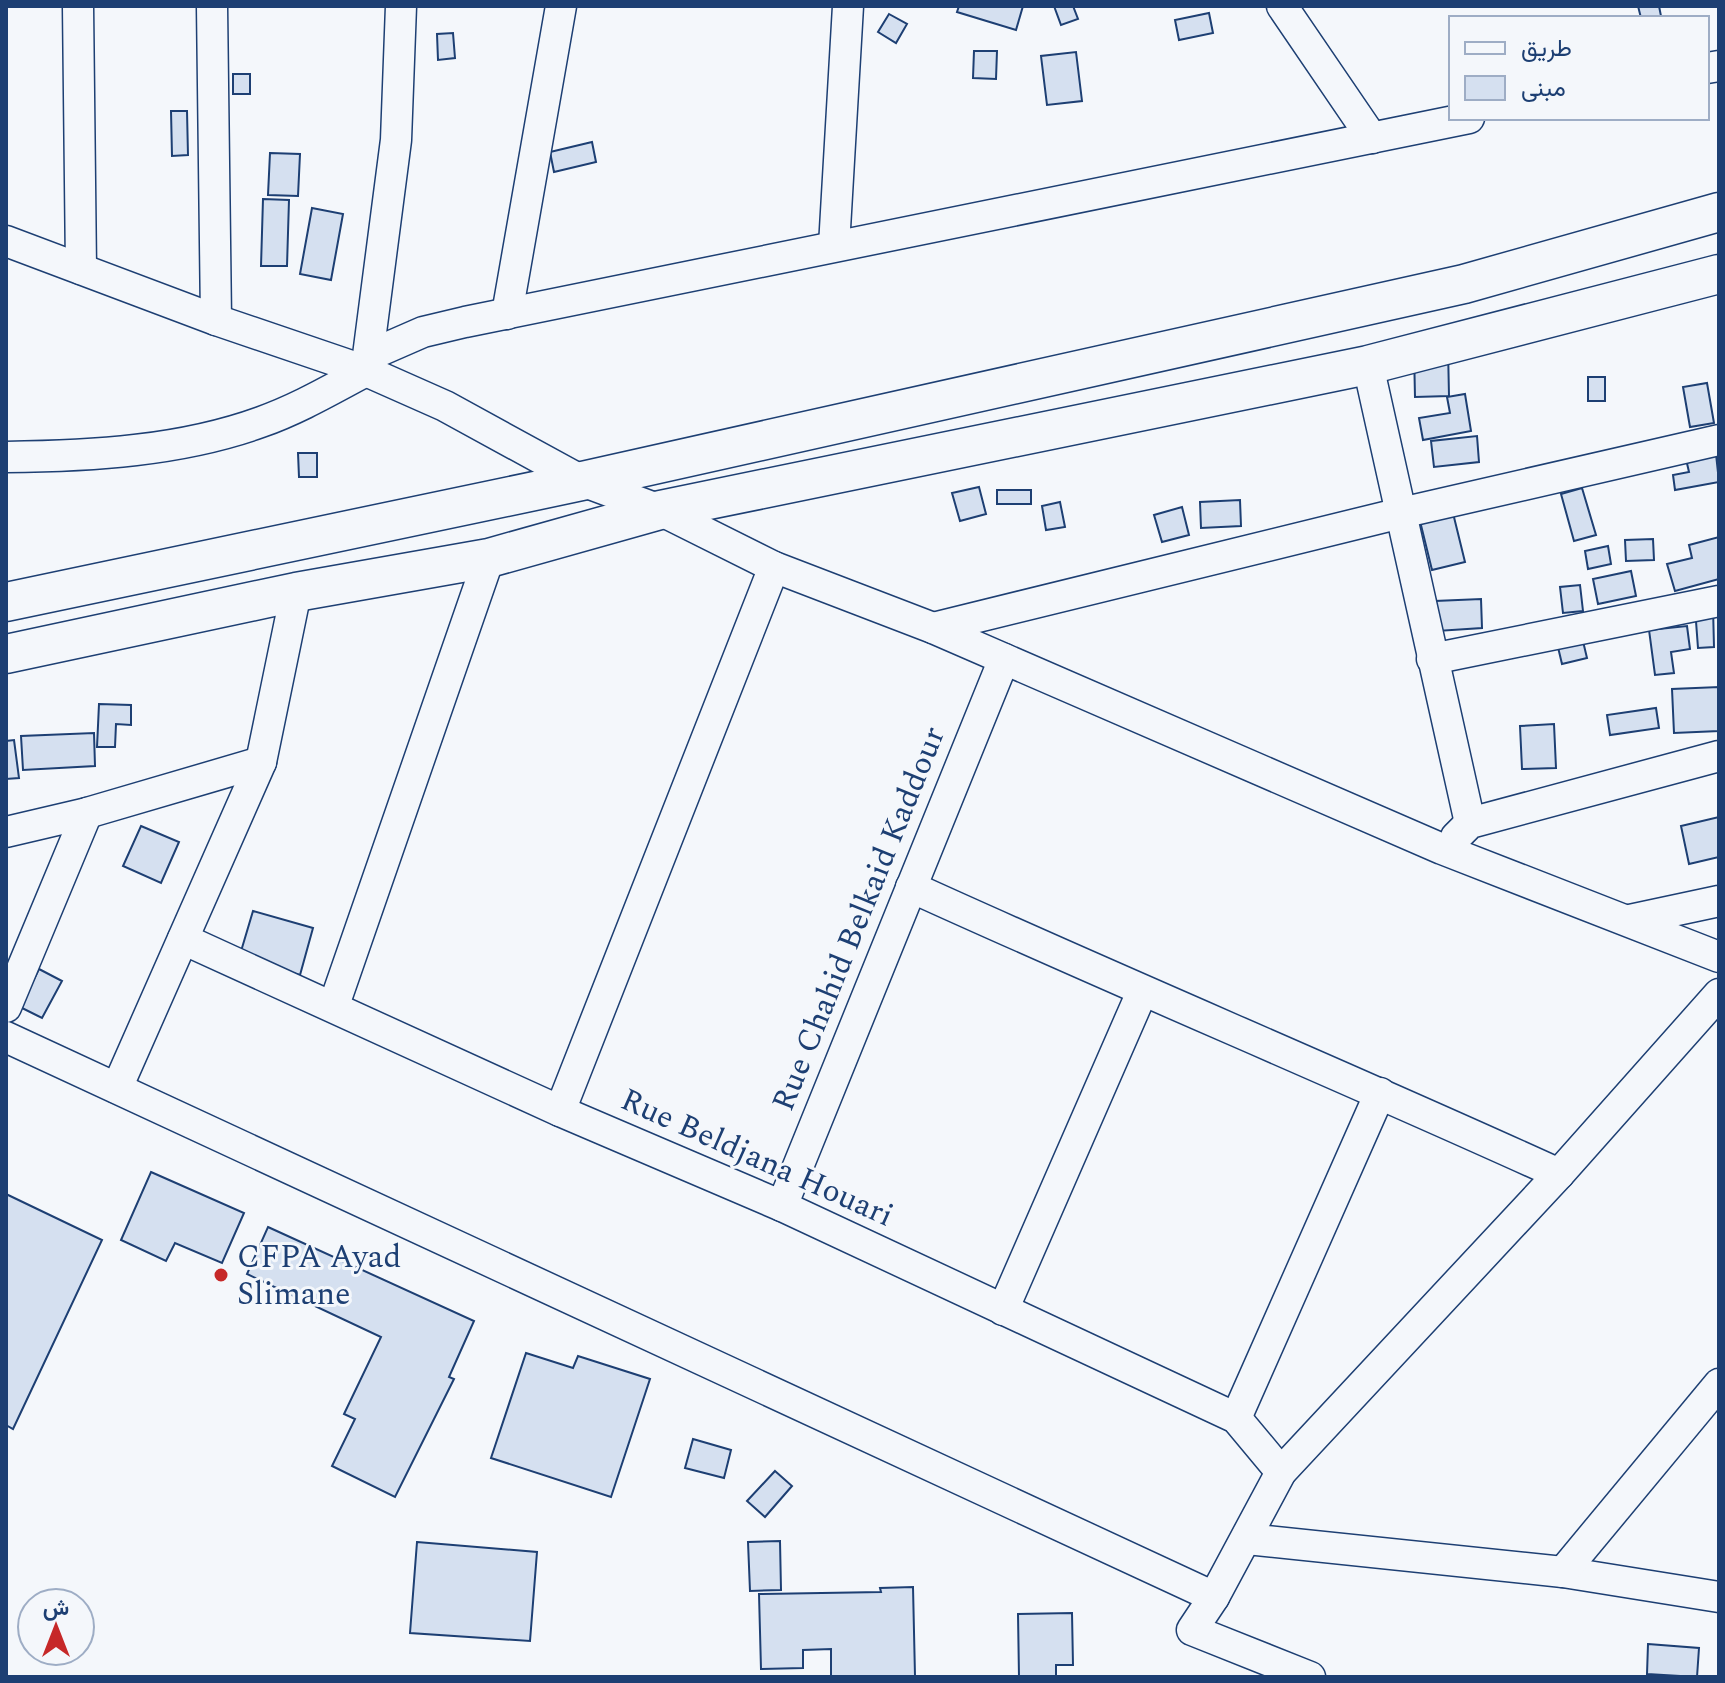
<svg xmlns="http://www.w3.org/2000/svg" width="1725" height="1683" viewBox="0 0 1725 1683" font-family="Spectral,Vazirmatn,serif">
	<style>
		.building { fill: #d5e0f0; stroke: #1d3f73; stroke-width: 2 }
		.lines { fill: none; stroke-linecap: round; stroke-linejoin: round }
		.minor-casing { stroke: #1d3f73; stroke-width: 33 }
		.tertiary-casing { stroke: #1d3f73; stroke-width: 41 }
		.minor { stroke: #f4f7fb; stroke-width: 30 }
		.tertiary { stroke: #f4f7fb; stroke-width: 38 }
		.poi-dot { fill: #c62828; stroke: #f4f7fb; stroke-width: 3 }
		.labels { text-anchor: middle; dominant-baseline: central; stroke-width: 6; stroke-linejoin: round; paint-order: stroke }
		.street-label { font-size: 32px; fill: #1d3f73; stroke: #f4f7fb }
		.poi-label { font-size: 32px; fill: #1d3f73; stroke: #f4f7fb; text-anchor: start }
	</style>
	<rect width="100%" height="100%" fill="#f4f7fb"/>
	<!-- building -->
	<g class="building">
		<path d="M959 6H1023L1016 30 957 12Z"/>
		<path d="M1054 6H1073L1078 19 1061 25Z"/>
		<path d="M1638 6H1659L1661 16 1641 18Z"/>
		<path d="M1209 13 1213 33 1179 40 1175 20Z"/>
		<path d="M889 14 907 24 896 43 878 32Z"/>
		<path d="M453 33 455 58 438 60 437 34Z"/>
		<path d="M974 51H997L996 79 973 78Z"/>
		<path d="M1076 52 1082 101 1047 105 1041 56Z"/>
		<rect x="233" y="74" width="17" height="20"/>
		<path d="M171 111H187L188 155 172 156Z"/>
		<path d="M592 142 596 162 554 172 550 152Z"/>
		<path d="M270 153 300 154 298 196 268 195Z"/>
		<path d="M263 199 289 200 287 266H261Z"/>
		<path d="M312 208 343 214 331 280 300 274Z"/>
		<path d="M1448 348 1449 396 1415 397 1414 350Z"/>
		<rect x="1588" y="377" width="17" height="24"/>
		<path d="M1707 383 1714 423 1690 427 1683 387Z"/>
		<path d="M1465 394 1471 431 1423 440 1419 418 1450 413 1447 397Z"/>
		<path d="M1477 436 1479 462 1434 467 1431 441Z"/>
		<path d="M298 453H317V477H299Z"/>
		<path d="M1716 454 1719 482 1675 490 1673 475 1689 472 1686 459Z"/>
		<path d="M979 487 986 514 960 521 952 493Z"/>
		<path d="M1582 488 1596 535 1574 541 1561 494Z"/>
		<rect x="997" y="490" width="34" height="14"/>
		<path d="M1240 500 1241 526 1201 528 1200 502Z"/>
		<path d="M1060 502 1065 527 1046 530 1042 506Z"/>
		<path d="M1182 507 1189 535 1162 542 1154 515Z"/>
		<path d="M1452 509 1465 562 1432 570 1419 517Z"/>
		<path d="M1719 537V579L1675 591 1667 564 1692 558 1689 545Z"/>
		<path d="M1653 539 1654 560 1626 561 1625 540Z"/>
		<path d="M1608 546 1611 564 1588 569 1585 551Z"/>
		<path d="M1631 571 1636 596 1598 604 1593 579Z"/>
		<path d="M1580 585 1583 611 1563 613 1560 587Z"/>
		<path d="M1481 599 1482 628 1437 631 1435 601Z"/>
		<path d="M1713 607 1714 647 1698 648 1695 608Z"/>
		<path d="M1687 626 1690 649 1671 652 1674 673 1655 675 1649 630Z"/>
		<path d="M1582 637 1587 658 1562 664 1557 643Z"/>
		<path d="M1719 687V731L1674 733 1672 689Z"/>
		<path d="M99 704 131 705V725L116 724 115 747H97Z"/>
		<path d="M1656 708 1659 728 1610 735 1607 715Z"/>
		<path d="M1554 724 1556 768 1522 769 1520 726Z"/>
		<path d="M94 733 95 766 23 770 21 736Z"/>
		<path d="M14 740 19 778 6 779V741Z"/>
		<path d="M1719 817V857L1689 864 1681 826Z"/>
		<path d="M141 826 179 842 161 883 123 866Z"/>
		<path d="M253 911 313 928 300 975 239 958Z"/>
		<path d="M39 969 62 981 42 1018 20 1007Z"/>
		<path d="M151 1172 244 1213 222 1263 175 1243 166 1261 121 1240Z"/>
		<path d="M6 1194 102 1240 13 1429 6 1425Z"/>
		<path d="M268 1227 474 1321 449 1377 454 1379 395 1497 332 1466 355 1419 344 1414 381 1337 247 1274Z"/>
		<path d="M526 1353 573 1368 578 1356 650 1379 611 1497 491 1458Z"/>
		<path d="M693 1439 731 1450 724 1478 685 1468Z"/>
		<path d="M775 1471 792 1486 765 1517 747 1501Z"/>
		<path d="M780 1541 781 1590 750 1591 748 1542Z"/>
		<path d="M417 1542 537 1552 530 1641 410 1633Z"/>
		<path d="M913 1587 915 1676 831 1677V1649L803 1650V1668L761 1669 759 1594 881 1592 880 1588Z"/>
		<path d="M1072 1613 1073 1665H1056V1677H1019L1018 1614Z"/>
		<path d="M1648 1644 1699 1648 1697 1677 1647 1674Z"/>
	</g>
	<g class="lines">
		<!-- minor casing -->
		<g class="minor-casing">
			<g id="minor">
				<path d="M78 6 81 269"/>
				<path d="M212 6 216 320"/>
				<path d="M1282 6 1372 138"/>
				<path d="M1707 68 1719 66"/>
				<path d="M6 241 216 320 366 371 445 406 582 481 660 510 774 567 933 628 1442 849 1719 957"/>
				<path d="M834 246 848 6"/>
				<path d="M507 314 561 6"/>
				<path d="M368 356 423 332 465 322 1469 118"/>
				<path d="M1368 365 1470 823"/>
				<path d="M6 457C91 456 181 451 261 422 298 409 332 389 366 371L396 140 401 6"/>
				<path d="M933 628 1401 513 1719 440"/>
				<path d="M1432 659 1719 601"/>
				<path d="M6 832 87 813 261 762"/>
				<path d="M1456 837 1470 823 1719 756"/>
				<path d="M911 887C1126 985 1344 1076 1559 1174"/>
				<path d="M1630 920 1719 901"/>
				<path d="M183 939 560 1111 782 1206 1236 1418 1281 1472"/>
				<path d="M334 1005 489 558"/>
				<path d="M6 1007 87 813"/>
				<path d="M6 1037 1214 1597 1281 1472 1559 1174 1719 994"/>
				<path d="M117 1088 261 762 296 592"/>
				<path d="M560 1111 774 567"/>
				<path d="M782 1206 1004 659"/>
				<path d="M1003 1310 1142 992"/>
				<path d="M1236 1418 1380 1093"/>
				<path d="M1247 1539 1563 1572 1719 1597"/>
				<path d="M1563 1572 1719 1384"/>
				<path d="M1214 1597 1192 1630 1310 1677"/>
			</g>
		</g>
		<!-- tertiary casing -->
		<g class="tertiary-casing">
			<g id="tertiary">
				<path d="M6 602 582 481 1464 284 1719 212"/>
				<path d="M6 654 296 592 489 558 660 510 1368 365 1719 274"/>
			</g>
		</g>
		<!-- minor -->
		<use href="#minor" class="minor"/>
		<!-- tertiary -->
		<use href="#tertiary" class="tertiary"/>
	</g>
	<!-- markers -->
	<circle class="poi-dot" cx="221" cy="1275" r="8"/>
	<g class="labels">
		<!-- street labels -->
		<g class="street-label">
			<text transform="translate(859 919) rotate(-68)">Rue Chahid Belkaid Kaddour</text>
			<text transform="translate(757 1158) rotate(24)">Rue Beldjana Houari</text>
		</g>
		<!-- poi labels -->
		<g class="poi-label">
			<text x="237" y="1257">CFPA Ayad<tspan x="237" dy="37">Slimane</tspan></text>
		</g>
	</g>
	<!-- border -->
	<rect width="1725" height="1683" fill="none" stroke="#1d3f73" stroke-width="16"/>
	<!-- legend -->
	<rect x="1449" y="16" width="260" height="104" fill="#f4f7fb" stroke="#9eadc5" stroke-width="2"/>
	<rect x="1465" y="42" width="40" height="12" fill="#f4f7fb" stroke="#9eadc5" stroke-width="2"/>
	<text x="1521" y="56" font-size="24" fill="#1d3f73">طريق</text>
	<rect x="1465" y="76" width="40" height="24" fill="#d5e0f0" stroke="#9eadc5" stroke-width="2"/>
	<text x="1521" y="96" font-size="24" fill="#1d3f73">مبنى</text>
	<!-- north arrow -->
	<g transform="translate(56 1627)"><circle r="38" fill="#f4f7fb" stroke="#9eadc5" stroke-width="2"/>
	<path d="M0-6L14 30L0 20L-14 30Z" fill="#c62828"/>
	<text y="-12" font-size="22" font-weight="bold" text-anchor="middle" fill="#1d3f73">ش</text>
	</g>
</svg>
